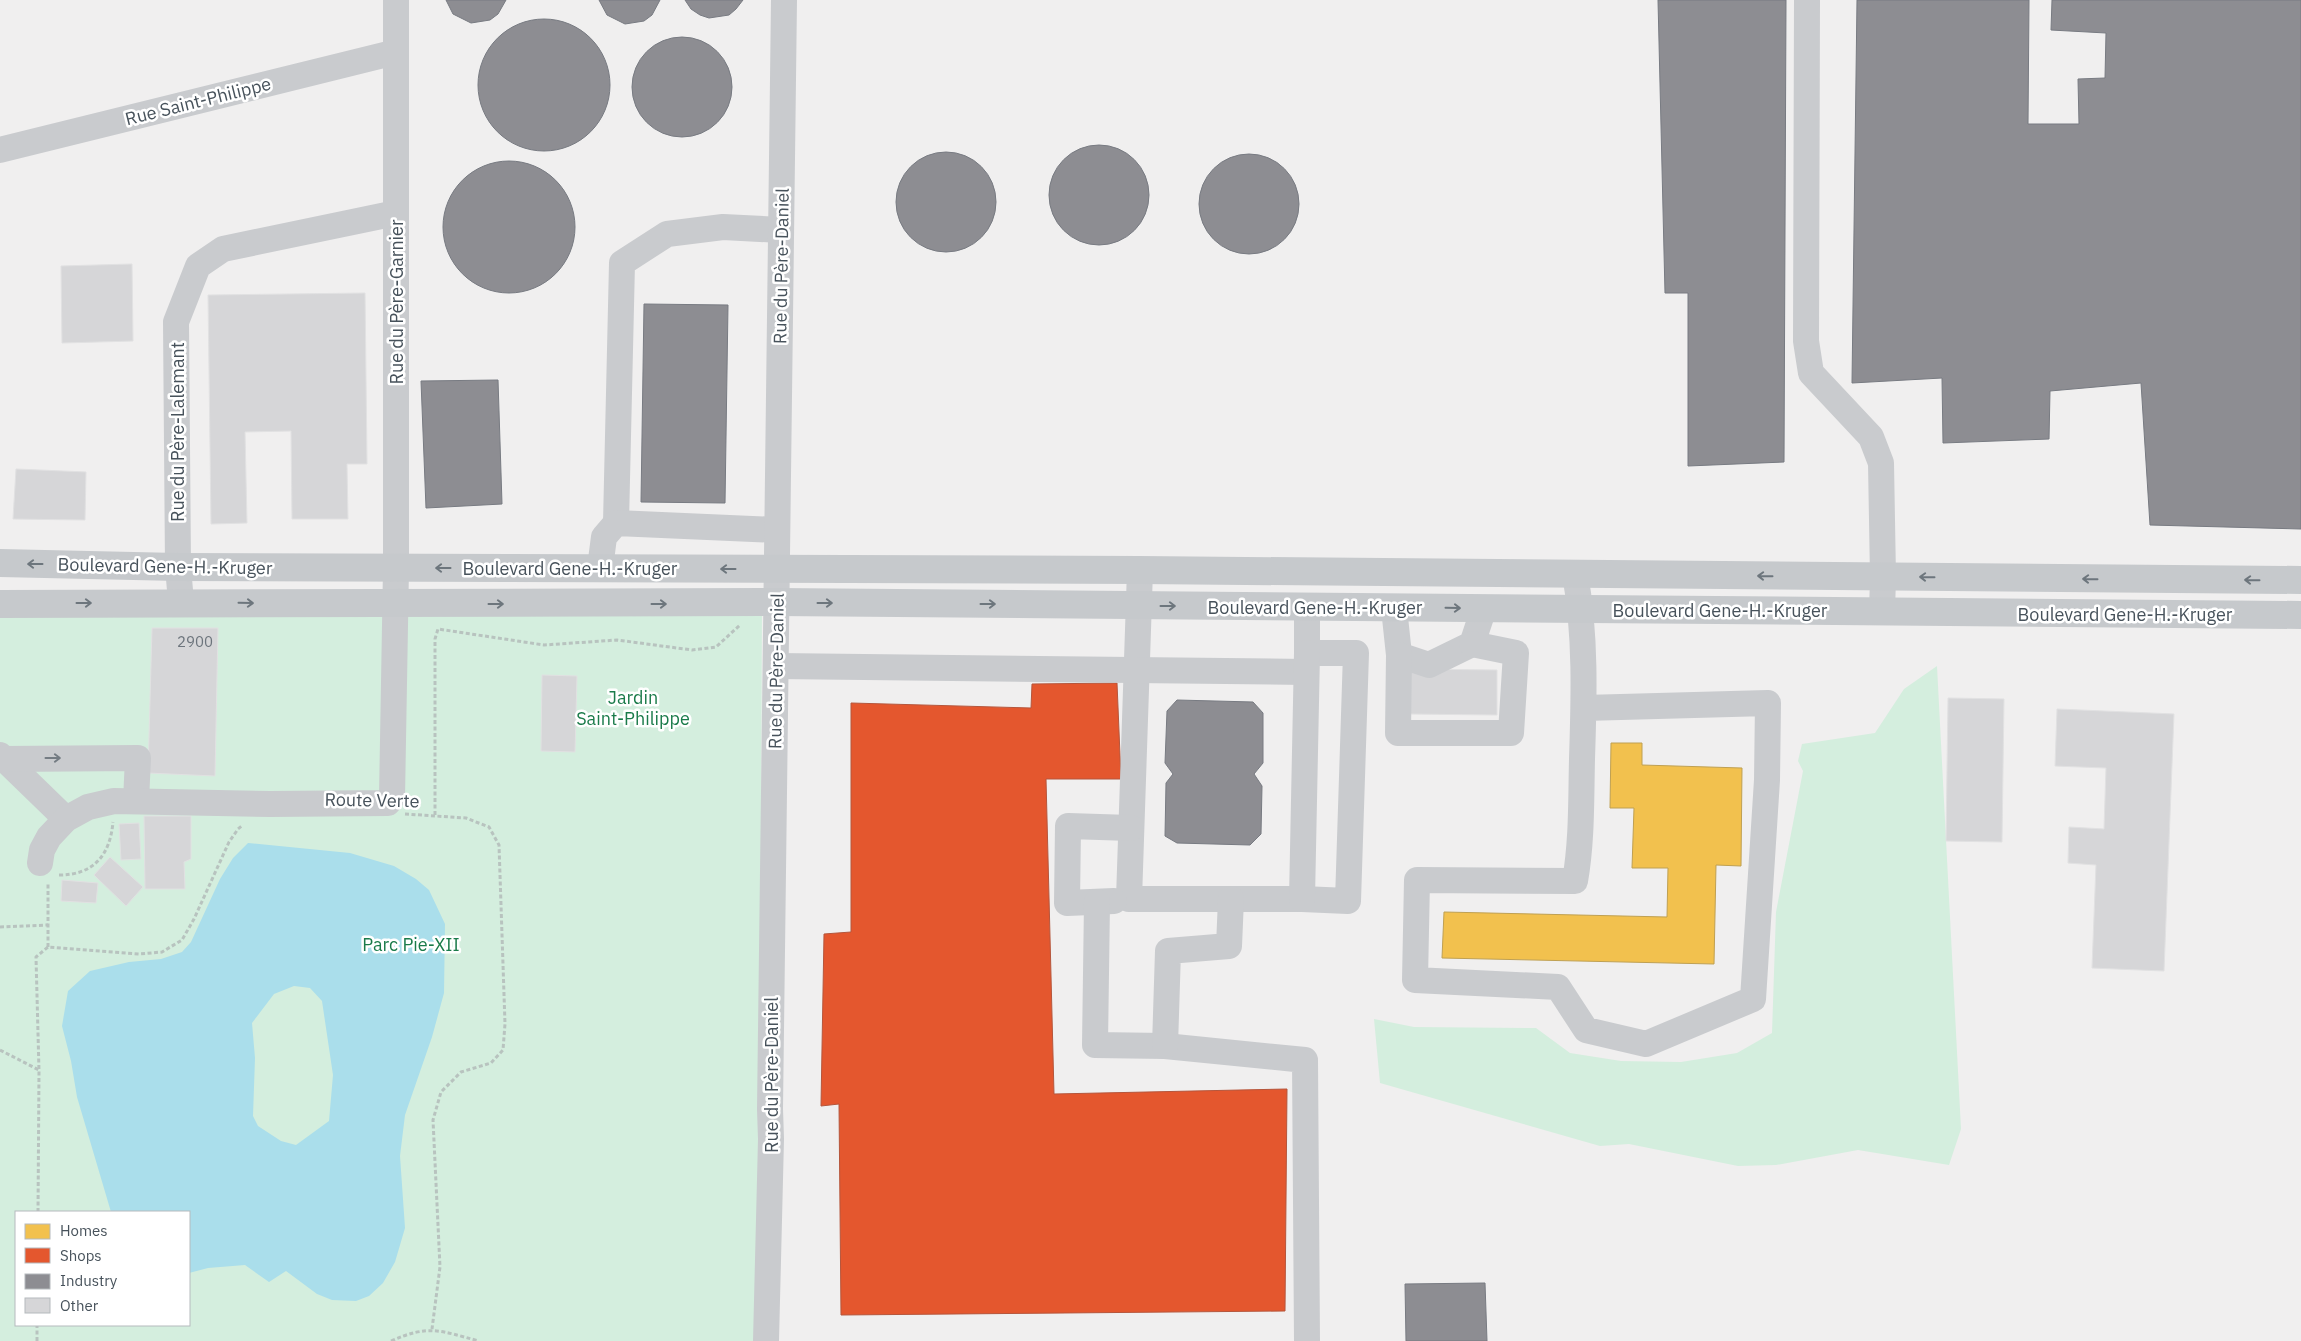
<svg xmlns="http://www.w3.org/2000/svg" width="2301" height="1341" viewBox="0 0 2301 1341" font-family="'IBM Plex Sans',sans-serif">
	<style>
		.green { fill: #d4eede; fill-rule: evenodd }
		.water { fill: #aadeeb; fill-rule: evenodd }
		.homes { fill: #f2c14e; stroke: #bfa052 }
		.shops { fill: #e4572e; stroke: #b5563c }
		.industry { fill: #8d8d92; stroke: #787b82 }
		.building { fill: #d6d6d8; stroke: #e1e1e2 }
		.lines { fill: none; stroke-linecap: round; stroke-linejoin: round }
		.path { stroke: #b8c3bf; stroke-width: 3; stroke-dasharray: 4 2.5; stroke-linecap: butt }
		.minor { stroke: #c9cbce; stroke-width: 26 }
		.major { stroke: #c6c9cc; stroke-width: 28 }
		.oneway { stroke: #6d767d }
		.oneway2 { stroke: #747c83 }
		.labels { text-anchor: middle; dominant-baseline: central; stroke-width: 5; stroke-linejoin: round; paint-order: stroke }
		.number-label { font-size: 15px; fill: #6c747c }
		.street-label { font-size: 18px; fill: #47525b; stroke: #fff }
		.park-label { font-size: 18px; fill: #1a7b4a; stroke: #fff }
	</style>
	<rect width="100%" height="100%" fill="#f0efef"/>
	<!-- green -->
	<g class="green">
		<path d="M762 599 759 1341H0V613ZM16 1212H189V1325H16Z"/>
		<path d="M1937 666 1961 1129 1949 1165 1858 1150 1776 1165 1738 1166 1629 1144 1600 1146 1380 1083 1374 1019 1414 1027 1536 1028 1570 1053 1621 1061 1681 1062 1737 1053 1772 1033 1776 912 1803 771 1798 761 1802 744 1875 733 1904 689Z"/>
	</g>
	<!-- water -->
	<path class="water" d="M248 843 350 853 394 866 416 879 429 890 445 924 444 993 432 1037 405 1115 400 1156 405 1228 395 1262 383 1283 369 1296 356 1301 332 1300 317 1294 286 1271 269 1282 245 1265 208 1268 189 1273V1212H111L77 1097 71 1061 62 1026 68 991 90 971 129 962 161 959 182 952 191 942 220 879 233 858ZM294 986 310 988 322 1001 333 1075 329 1121 296 1145 281 1141 258 1126 253 1116 255 1058 252 1023 274 994Z"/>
	<!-- homes -->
	<path class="homes" d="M1611 743H1642V765L1742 768 1741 866 1716 865 1714 964 1442 958 1444 912 1667 917 1668 868H1632L1634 808H1610Z"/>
	<!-- shops -->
	<path class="shops" d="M1117 683 1121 779H1046L1054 1094 1287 1089 1285 1311 841 1315 839 1104 821 1106 824 934 851 932V703L1031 708 1032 684Z"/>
	<!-- industry -->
	<g class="industry">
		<path d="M446 0H506L498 14 490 20 471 23 453 14Z"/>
		<path d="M599 0H660L652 15 644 21 625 24 607 15Z"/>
		<path d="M685 0H743L736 9 729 15 709 18 700 15 691 9Z"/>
		<path d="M1658 0H1786L1784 462 1688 466V293H1665Z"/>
		<path d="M1857 0H2029L2028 124H2079L2078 79 2105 78 2106 33 2051 30 2052 0H2301V529L2150 525 2141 383 2050 391 2049 439 1943 443 1942 378 1852 383Z"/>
		<circle cx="544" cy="85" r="66"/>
		<circle cx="682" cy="87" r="50"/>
		<circle cx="1099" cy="195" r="50"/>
		<circle cx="946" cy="202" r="50"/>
		<circle cx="1249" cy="204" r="50"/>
		<circle cx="509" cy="227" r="66"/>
		<path d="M644 304 728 305 725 503 641 502Z"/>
		<path d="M498 380 502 504 426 508 421 381Z"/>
		<path d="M1177 700 1253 702 1263 713V763L1254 774 1262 786 1261 834 1250 845 1177 843 1165 836 1166 783 1173 774 1165 763 1167 711Z"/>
		<path d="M1485 1283 1487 1341H1406L1405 1284Z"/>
	</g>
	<!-- building -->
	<g class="building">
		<path d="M132 264 133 341 62 343 61 266Z"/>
		<path d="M365 293 367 464H347L348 519H292L291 431 245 432 247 523 211 524 208 295Z"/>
		<path d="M16 469 86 472 85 520 13 519Z"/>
		<path d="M152 628H218L215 776 148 773Z"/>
		<path d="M1410 669 1497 670V715L1410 714Z"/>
		<path d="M542 675 577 676 575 752 541 751Z"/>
		<path d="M1948 698 2004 699 2002 842 1946 841Z"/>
		<path d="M2057 709 2174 714 2164 971 2092 968 2096 865 2068 863 2069 827 2104 829 2106 768 2055 766Z"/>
		<path d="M144 816H191V859L184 862 185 889H145Z"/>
		<path d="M139 823 141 859 121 860 119 824Z"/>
		<path d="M110 857 143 887 126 906 94 875Z"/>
		<path d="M62 880 98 883 96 903 61 901Z"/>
	</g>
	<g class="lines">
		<!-- path -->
		<g class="path">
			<path d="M405 814 466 818 489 827 499 845 505 1024 503 1050 491 1063 461 1072 441 1092 433 1120 440 1267 432 1329"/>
			<path d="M435 815V639L438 629 544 645 617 640 692 650 716 647 740 625"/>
			<path d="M59 875C93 875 110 856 113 822"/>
			<path d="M0 927 48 925"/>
			<path d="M48 947V883"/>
			<path d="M0 1050 39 1070"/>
			<path d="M38 1212 39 1071 36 957 48 947 139 954 162 952 182 940 194 919 229 842 238 829 243 825"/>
			<path d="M37 1341V1325"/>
			<path d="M391 1341C429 1324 441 1331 479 1341"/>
		</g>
		<!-- minor -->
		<g class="minor">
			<path d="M1807 0 1806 341 1811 373 1871 437 1881 463 1883 577 1882 612"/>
			<path d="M0 150 396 52"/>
			<path d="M616 523 622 263 667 234 723 227 781 230"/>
			<path d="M600 568 604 537 616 523 777 530"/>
			<path d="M1140 570 1129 899H1302L1348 901 1356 653H1307V607"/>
			<path d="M1575 574C1586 635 1584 698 1582 759 1581 800 1582 841 1575 881L1417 880 1415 980 1558 987 1586 1030 1646 1044 1753 999 1767 780 1768 703 1584 708"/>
			<path d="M181 602 178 567 176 322 198 266 223 249 396 213"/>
			<path d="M1394 608 1399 655 1429 665 1472 644 1484 608"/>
			<path d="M1399 655 1398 733H1511L1516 653 1472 644"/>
			<path d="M776 666 1306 672"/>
			<path d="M0 755 66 819"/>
			<path d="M4 759 138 758 136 801"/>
			<path d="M40 863 42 850 49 837 66 819 88 807 114 801 270 804 388 803 392 798 396 568V0"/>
			<path d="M1302 899 1307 653"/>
			<path d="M1114 901 1067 903 1068 826 1131 828"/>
			<path d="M1097 902 1095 1045 1165 1046 1305 1060 1307 1341"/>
			<path d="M1165 1046 1168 951 1229 946 1231 899"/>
			<path d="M766 1341 771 1139 770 1109 784 0"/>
		</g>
		<!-- major -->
		<g class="major">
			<path d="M0 563 178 567 1140 570 2301 580"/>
			<path d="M0 604 776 602 2301 615"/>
		</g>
	</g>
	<!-- one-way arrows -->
	<defs><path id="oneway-shaft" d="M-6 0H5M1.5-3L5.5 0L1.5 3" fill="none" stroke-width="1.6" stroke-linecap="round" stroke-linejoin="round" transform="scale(1.25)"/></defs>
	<g class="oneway">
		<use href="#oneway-shaft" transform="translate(35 564) rotate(-180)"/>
		<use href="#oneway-shaft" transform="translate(443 568) rotate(-180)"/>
		<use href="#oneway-shaft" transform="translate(728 569) rotate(-180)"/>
		<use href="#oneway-shaft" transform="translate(1765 576) rotate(-179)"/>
		<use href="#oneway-shaft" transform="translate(1927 577) rotate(-179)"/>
		<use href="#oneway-shaft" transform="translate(2090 579) rotate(-179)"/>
		<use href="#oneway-shaft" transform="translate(2252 580) rotate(-179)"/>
		<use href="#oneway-shaft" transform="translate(84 603)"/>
		<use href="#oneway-shaft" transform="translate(246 603) rotate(1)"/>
		<use href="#oneway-shaft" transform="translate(825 603)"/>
		<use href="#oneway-shaft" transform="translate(496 604)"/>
		<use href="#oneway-shaft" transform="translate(659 604)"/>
		<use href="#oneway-shaft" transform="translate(988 604)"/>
		<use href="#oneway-shaft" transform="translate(1168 606)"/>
		<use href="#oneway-shaft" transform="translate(1453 608) rotate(1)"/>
	</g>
	<use class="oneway2" href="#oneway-shaft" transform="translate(53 758)"/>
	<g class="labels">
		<!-- number labels -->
		<g class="number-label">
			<text x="195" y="641">2900</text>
		</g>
		<!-- street labels -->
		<g class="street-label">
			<text transform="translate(198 101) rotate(-14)">Rue Saint-Philippe</text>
			<text transform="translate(781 266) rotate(-89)">Rue du Père-Daniel</text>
			<text transform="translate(396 302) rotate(-90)">Rue du Père-Garnier</text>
			<text transform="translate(177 432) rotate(-90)">Rue du Père-Lalemant</text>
			<text transform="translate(165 566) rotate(1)">Boulevard Gene-H.-Kruger</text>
			<text x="570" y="568">Boulevard Gene-H.-Kruger</text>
			<text x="1315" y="607">Boulevard Gene-H.-Kruger</text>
			<text x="1720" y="610">Boulevard Gene-H.-Kruger</text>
			<text x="2125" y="614">Boulevard Gene-H.-Kruger</text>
			<text transform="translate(776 671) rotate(-89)">Rue du Père-Daniel</text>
			<text transform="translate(372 800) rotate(1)">Route Verte</text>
			<text transform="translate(771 1075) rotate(-90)">Rue du Père-Daniel</text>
		</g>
		<!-- park labels -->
		<g class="park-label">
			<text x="633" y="697">Jardin<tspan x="633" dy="21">Saint-Philippe</tspan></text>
			<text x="411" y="944">Parc Pie-XII</text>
		</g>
	</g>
	<!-- legend -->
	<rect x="15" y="1211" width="175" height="115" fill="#ffffff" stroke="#b5babd"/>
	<rect x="25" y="1224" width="25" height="15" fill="#f2c14e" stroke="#b5babd"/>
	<text x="60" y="1236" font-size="15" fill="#47525b">Homes</text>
	<rect x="25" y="1248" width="25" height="15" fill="#e4572e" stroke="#b5babd"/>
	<text x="60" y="1261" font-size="15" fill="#47525b">Shops</text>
	<rect x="25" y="1274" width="25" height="15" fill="#8d8d92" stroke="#b5babd"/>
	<text x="60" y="1286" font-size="15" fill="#47525b">Industry</text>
	<rect x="25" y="1298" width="25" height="15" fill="#d6d6d8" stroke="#b5babd"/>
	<text x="60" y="1311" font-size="15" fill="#47525b">Other</text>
</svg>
